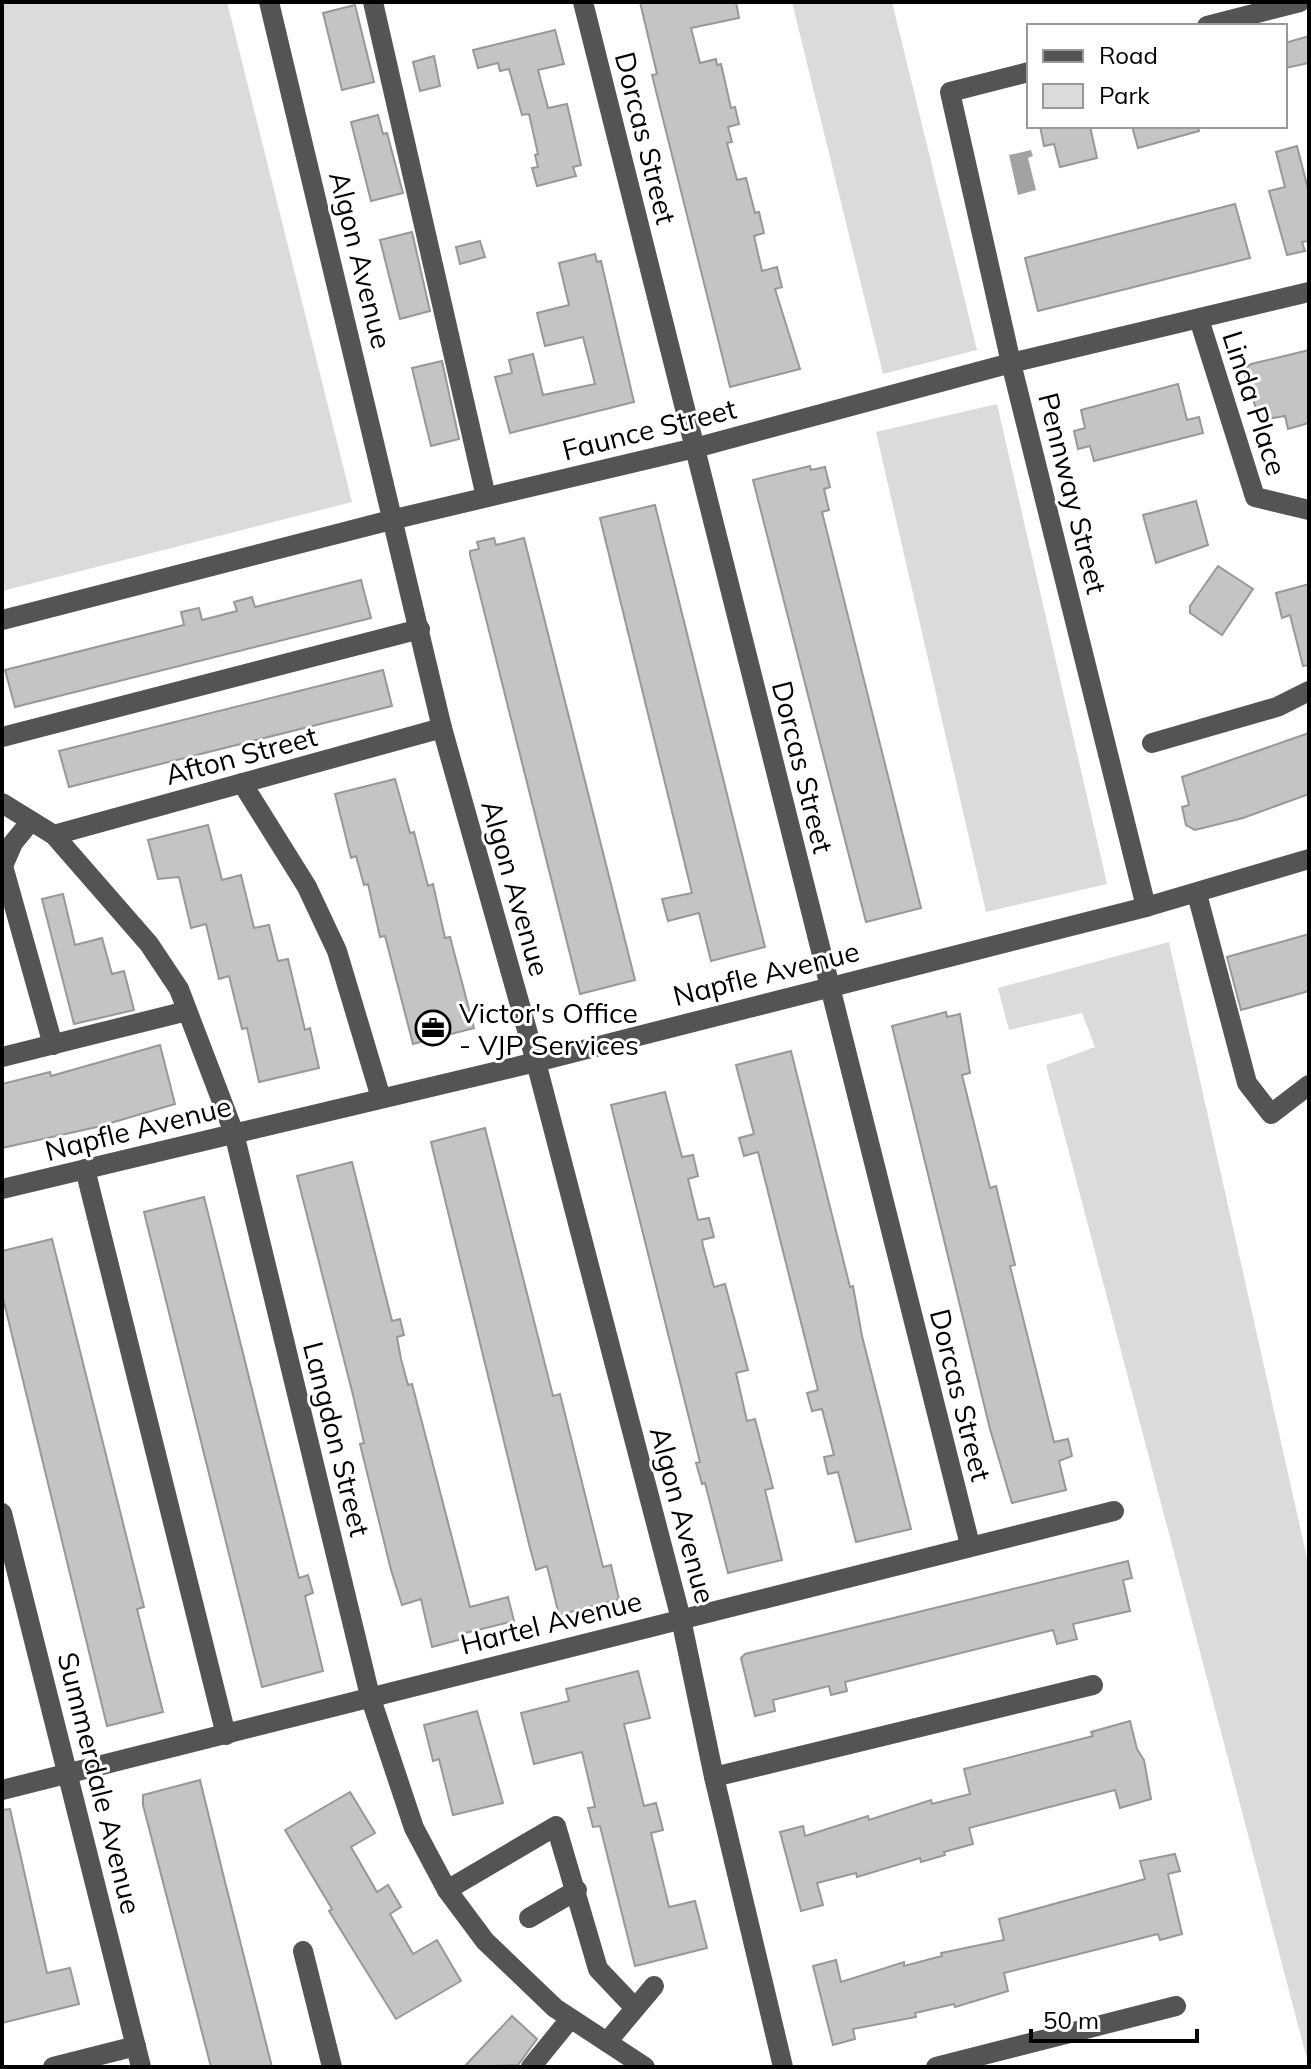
<svg xmlns="http://www.w3.org/2000/svg" width="1311" height="2069" viewBox="0 0 1311 2069" font-family="Mulish,sans-serif">
	<style>
		.green { fill: #dbdbdb }
		.water { fill: #a2a2a2 }
		.building { fill: #c4c4c4; stroke: #989898; stroke-width: 2 }
		.lines { fill: none; stroke-linecap: round; stroke-linejoin: round }
		.minor { stroke: #545454; stroke-width: 20 }
		.labels { text-anchor: middle; dominant-baseline: central; stroke-width: 6; stroke-linejoin: round; paint-order: stroke }
		.street-label { font-size: 28px; fill: #000; stroke: #fff }
		.poi-label { font-size: 28px; fill: #000; stroke: #fff; text-anchor: start }
	</style>
	<rect width="100%" height="100%" fill="#fff"/>
	<!-- green -->
	<g class="green">
		<path d="M2 2H227L352 502 2 591Z"/>
		<path d="M792 2H892L977 350 883 374Z"/>
		<path d="M997 404 1107 884 986 912 876 432Z"/>
		<path d="M1169 942 1309 1567V2067L1046 1065 1095 1047 1082 1013 1009 1030 998 988Z"/>
	</g>
	<!-- water -->
	<path class="water" d="M1031 150 1033 156 1028 158 1036 190 1018 195 1009 155Z"/>
	<!-- building -->
	<g class="building">
		<path d="M640 2H736L739 18 691 28 700 63 716 59 717 65 721 64 731 108 735 107 739 124 728 127 732 142 727 143 737 180 746 178 755 213 759 212 764 233 754 236 762 271 777 267 782 287 775 289 800 369 730 387 652 75 657 74Z"/>
		<path d="M355 5 374 82 342 90 323 13Z"/>
		<path d="M555 30 564 64 538 70 548 108 567 104 581 165 573 167 576 176 537 186 532 168 538 167 535 155 538 154 529 114 522 115 509 69 500 71 498 63 478 68 473 50Z"/>
		<path d="M1309 36V63L1285 68V43Z"/>
		<path d="M434 56 440 86 420 91 413 62Z"/>
		<path d="M378 115 383 134 387 133 403 193 371 201 351 122Z"/>
		<path d="M1040 126H1090L1097 158 1060 167 1054 144 1044 146Z"/>
		<path d="M1132 126H1198L1199 131 1138 148Z"/>
		<path d="M1297 146 1309 193V241L1302 242 1305 251 1287 255 1269 191 1285 187 1276 152Z"/>
		<path d="M1235 204 1250 258 1038 311 1025 258Z"/>
		<path d="M412 232 430 311 400 319 380 240Z"/>
		<path d="M480 241 485 257 460 264 456 247Z"/>
		<path d="M595 254 597 262 601 261 634 402 510 433 495 377 512 373 509 360 533 354 543 395 595 384 583 337 545 346 537 313 569 305 559 263Z"/>
		<path d="M1309 350V423L1288 429 1285 416 1260 420 1243 370 1251 364Z"/>
		<path d="M442 361 459 439 431 446 412 368Z"/>
		<path d="M1178 384 1187 420 1199 417 1203 433 1094 461 1090 446 1078 449 1074 431 1085 428 1081 410Z"/>
		<path d="M810 466 811 470 825 467 830 487 824 489 829 510 822 512 921 908 866 922 753 480Z"/>
		<path d="M1196 501 1208 545 1156 563 1143 515Z"/>
		<path d="M655 505 765 947 711 961 699 913 668 921 662 899 692 893 600 518Z"/>
		<path d="M494 538 496 545 524 538 635 980 580 994 470 555V551L479 549 477 542Z"/>
		<path d="M1218 566 1253 589 1222 635 1190 613V606Z"/>
		<path d="M361 580 371 618 15 707 5 670 184 625 181 612 199 608 202 620 237 611 234 602 252 597 255 607Z"/>
		<path d="M1309 584V665L1303 666 1290 615 1282 618 1276 593Z"/>
		<path d="M383 670 392 706 69 787 59 751Z"/>
		<path d="M1309 733V794L1243 818 1195 830 1186 825 1182 807 1189 805 1182 777Z"/>
		<path d="M395 779 410 833 414 832 428 886 433 884 445 938 450 937 474 1028 413 1044 385 936 380 937 368 884 364 885 356 856 351 858 335 794Z"/>
		<path d="M208 825 222 880 241 875 254 928 269 925 278 961 288 959 305 1030 310 1028 319 1068 259 1082 247 1028 242 1029 229 976 219 979 206 924 191 928 179 877 158 879 148 840Z"/>
		<path d="M63 894 75 945 102 938 112 974 124 971 134 1010 74 1024 42 899Z"/>
		<path d="M1309 934V991L1241 1010 1227 957Z"/>
		<path d="M946 1012 947 1017 960 1014 970 1073 962 1075 990 1188 996 1186 1015 1265 1010 1266 1054 1442 1068 1439 1072 1456 1059 1461 1066 1490 1012 1503 990 1429 892 1026Z"/>
		<path d="M160 1045 175 1104 97 1127 2 1148V1084L50 1072 51 1076Z"/>
		<path d="M791 1051 850 1287 853 1286 862 1336 911 1529 856 1542 838 1472 828 1474 824 1457 834 1455 822 1409 812 1411 807 1393 818 1390 758 1152 744 1156 739 1138 754 1134 736 1065Z"/>
		<path d="M665 1092 682 1157 693 1155 698 1176 688 1179 698 1220 709 1218 714 1237 702 1240 703 1246 714 1287 725 1284 748 1370 736 1373 747 1421 755 1419 773 1488 765 1490 782 1560 728 1573 705 1483 702 1484 696 1463 700 1462 611 1105Z"/>
		<path d="M485 1128 553 1396 560 1394 603 1567 611 1565 619 1599 559 1615 547 1566 536 1570 530 1548 431 1142Z"/>
		<path d="M352 1162 392 1321 400 1319 404 1335 397 1337 401 1359 408 1385 412 1384 470 1607 508 1597 514 1621 461 1634 462 1639 432 1647 421 1599 402 1605 391 1570 360 1444 364 1443 353 1395 297 1176Z"/>
		<path d="M204 1197 299 1578 308 1575 313 1593 305 1596 323 1671 262 1687 144 1212Z"/>
		<path d="M52 1239 144 1607 137 1609 163 1712 107 1726 2 1294V1251Z"/>
		<path d="M1128 1561 1132 1578 1123 1580 1130 1611 1073 1624 1077 1639 1057 1644 1053 1630 845 1682 847 1691 831 1695 829 1686 773 1700 775 1711 755 1716 741 1658 745 1654Z"/>
		<path d="M638 1671 650 1718 624 1724 644 1806 656 1803 663 1830 651 1833 669 1907 695 1901 707 1948 635 1966 600 1826 593 1827 588 1808 595 1807 582 1752 534 1764 521 1713 569 1701 566 1689Z"/>
		<path d="M477 1711 503 1803 453 1815 439 1759 433 1761 424 1725Z"/>
		<path d="M1130 1721 1137 1749 1144 1760 1151 1799 1120 1808 1115 1790 969 1828 973 1844 944 1852 945 1855 921 1862 920 1858 857 1877 856 1873 817 1883 823 1905 801 1911 780 1832 803 1826 805 1836 868 1816 869 1820 931 1800 932 1804 970 1794 964 1769 1093 1736 1091 1732Z"/>
		<path d="M200 1780 224 1878 272 2067H211L143 1805V1795Z"/>
		<path d="M350 1792 375 1833 351 1847 377 1892 388 1885 401 1907 390 1914 413 1954 437 1940 461 1981 396 2019 329 1911 332 1909 285 1830Z"/>
		<path d="M10 1809 47 1973 70 1968 79 2004 2 2023V1810Z"/>
		<path d="M1175 1854 1180 1871 1168 1874 1182 1934 1160 1940 1158 1934 1004 1973 1008 1991 955 2007 954 2004 915 2013 916 2017 853 2029 855 2039 833 2045 813 1966 836 1960 841 1982 904 1962V1966L942 1956 941 1953 1004 1940 999 1919 1145 1879 1140 1861Z"/>
		<path d="M512 2016 537 2039 518 2065 464 2067Z"/>
	</g>
	<g class="lines">
		<!-- minor -->
		<g class="minor">
			<path d="M269 2 442 728 536 1062 681 1619 714 1777 783 2067"/>
			<path d="M373 2 486 497"/>
			<path d="M583 2 970 1545"/>
			<path d="M1207 26 1300 2"/>
			<path d="M1029 72 950 92 1011 363 1146 907"/>
			<path d="M1199 319 1255 497 1309 510"/>
			<path d="M2 620 395 519 695 448 1011 363 1309 292"/>
			<path d="M2 737 420 629"/>
			<path d="M1152 743 1277 707 1309 691"/>
			<path d="M242 783 307 887 337 951 381 1098"/>
			<path d="M2 803 54 835 149 944 179 989 234 1133 370 1696 414 1828 447 1890 485 1941 555 2008 645 2067"/>
			<path d="M31 821 13 843 3 866 53 1045"/>
			<path d="M54 835 442 728"/>
			<path d="M1197 894 1247 1083 1271 1114 1309 1085"/>
			<path d="M2 1057 187 1011"/>
			<path d="M85 1169 226 1735"/>
			<path d="M2 1189 536 1062 1146 907 1309 859"/>
			<path d="M2 1513 141 2067"/>
			<path d="M714 1777 1093 1685"/>
			<path d="M2 1790 1114 1511"/>
			<path d="M447 1890 556 1826 598 1969 635 2008"/>
			<path d="M529 1918 577 1890"/>
			<path d="M303 1951 332 2067"/>
			<path d="M607 2042 654 1986"/>
			<path d="M53 2067 136 2046"/>
			<path d="M531 2067 570 2019"/>
			<path d="M936 2067 1176 2006"/>
		</g>
	</g>
	<!-- icons -->
	<defs>
		<g id="office-ring" transform="scale(1.8)"><circle r="9.5" fill="#fff" stroke="#000" stroke-width="1.5"/><path d="M-6-3h4V-5.5h4V-3h4V5H-6ZM-1-4.5V-3h2v-1.5ZM-6 0V1H6V0Z" fill="#000"/></g>
	</defs>
	<g fill-rule="evenodd">
		<use href="#office-ring" x="433" y="1028"/>
	</g>
	<g class="labels">
		<!-- street labels -->
		<g class="street-label">
			<text transform="translate(646 138) rotate(76)">Dorcas Street</text>
			<text transform="translate(361 260) rotate(76)">Algon Avenue</text>
			<text transform="translate(1255 403) rotate(72)">Linda Place</text>
			<text transform="translate(649 429) rotate(-14)">Faunce Street</text>
			<text transform="translate(1073 493) rotate(76)">Pennway Street</text>
			<text transform="translate(241 755) rotate(-15)">Afton Street</text>
			<text transform="translate(803 767) rotate(76)">Dorcas Street</text>
			<text transform="translate(516 888) rotate(74)">Algon Avenue</text>
			<text transform="translate(766 973) rotate(-14)">Napfle Avenue</text>
			<text transform="translate(138 1128) rotate(-14)">Napfle Avenue</text>
			<text transform="translate(961 1395) rotate(76)">Dorcas Street</text>
			<text transform="translate(337 1439) rotate(76)">Langdon Street</text>
			<text transform="translate(683 1515) rotate(75)">Algon Avenue</text>
			<text transform="translate(551 1622) rotate(-14)">Hartel Avenue</text>
			<text transform="translate(100 1783) rotate(76)">Summerdale Avenue</text>
		</g>
		<!-- poi labels -->
		<g class="poi-label">
			<text x="459" y="1012">Victor's Office<tspan x="459" dy="32">- VJP Services</tspan></text>
		</g>
	</g>
	<!-- border -->
	<rect width="1311" height="2069" fill="none" stroke="#000000" stroke-width="8"/>
	<!-- legend -->
	<rect x="1027" y="24" width="260" height="104" fill="#ffffff" stroke="#999999" stroke-width="2"/>
	<rect x="1043" y="50" width="40" height="12" fill="#545454" stroke="#999999" stroke-width="2"/>
	<text x="1099" y="64" font-size="24" fill="#000000">Road</text>
	<rect x="1043" y="84" width="40" height="24" fill="#dbdbdb" stroke="#999999" stroke-width="2"/>
	<text x="1099" y="104" font-size="24" fill="#000000">Park</text>
	<!-- scale -->
	<path d="M1031 2029v12h166v-12" fill="none" stroke="#000000" stroke-width="4"/>
	<text x="1043" y="2029" font-size="24" fill="#000000" stroke="#ffffff" stroke-width="6" paint-order="stroke">50 m</text>
</svg>
